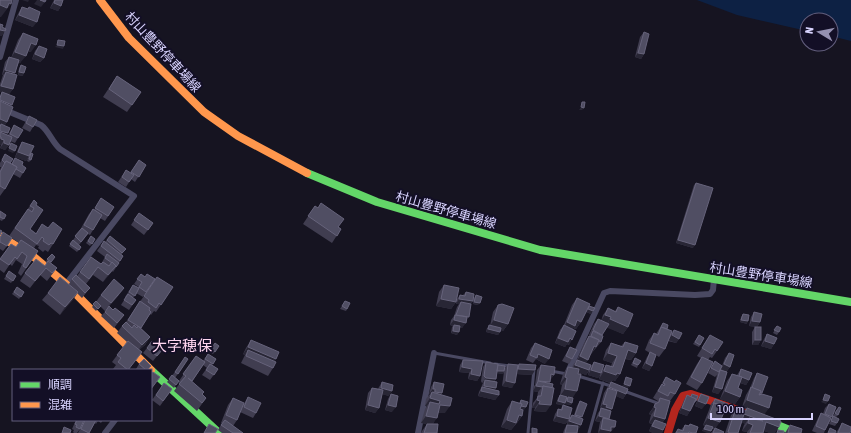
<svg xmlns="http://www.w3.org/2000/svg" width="851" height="433" viewBox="0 0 851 433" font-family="'Asap Condensed','Noto Sans JP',sans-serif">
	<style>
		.water { fill: #0d2144 }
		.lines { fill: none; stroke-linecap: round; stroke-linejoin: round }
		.lane { stroke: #4a4962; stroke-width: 3 }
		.street { stroke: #4a4962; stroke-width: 6 }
		.fast { stroke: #63d668; stroke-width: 8 }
		.slow { stroke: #ff974d; stroke-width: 8 }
		.jam { stroke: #b3261e; stroke-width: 8 }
		.wall { fill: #403d50 }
		.shaded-wall { fill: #282635 }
		.building { fill: #504e63; stroke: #66637b }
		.labels { text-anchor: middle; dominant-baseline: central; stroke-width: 4; stroke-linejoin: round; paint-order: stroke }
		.street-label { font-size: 13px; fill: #d9d4ff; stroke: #130f26 }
		.quarter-label { font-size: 15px; fill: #ffd6f0; stroke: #130f26 }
	</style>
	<rect width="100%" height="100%" fill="#161421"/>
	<!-- water -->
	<path class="water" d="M697 0H851V41L831 36V20H807V31L737 15Z"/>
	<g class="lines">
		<!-- lane -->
		<g class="lane">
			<path d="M434 353 490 363"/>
			<path d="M495 364 510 366"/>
			<path d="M551 371 567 374"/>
			<path d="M578 376 611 386"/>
			<path d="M624 391 660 404"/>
			<path d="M528 433 534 369"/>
			<path d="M589 433 603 383"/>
		</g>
		<!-- street -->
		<g class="street">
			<path d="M0 57 16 0"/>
			<path d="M0 108 41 125C49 131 52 142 60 149L134 196 66 284"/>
			<path d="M567 374 604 293 610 291 695 295 710 294 713 290 714 279"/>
			<path d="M105 433 115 420"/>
			<path d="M418 433 434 353"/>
		</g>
		<!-- fast -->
		<g class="fast">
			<path d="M307 173 377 202 540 250 851 302"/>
			<path d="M152 371 219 433"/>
			<path d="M770 422 797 433"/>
		</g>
		<!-- slow -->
		<g class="slow">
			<path d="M100 0 129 38 204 112 238 136 307 173"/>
			<path d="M0 236 34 257 66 284 151 370"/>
		</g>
		<!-- jam -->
		<path class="jam" d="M668 433 675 410 683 396 691 394 744 412"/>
	</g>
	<!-- wall -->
	<g class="wall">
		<path d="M54 0H63L61 6 58 11 50 8Z"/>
		<path d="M22 7 28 9 29 7 33 27 15 20 19 12Z"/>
		<path d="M644 32V54L641 59 635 57 640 37Z"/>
		<path d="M23 33 31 52 27 51 20 63 19 62 14 74 13 89 9 94 11 106 7 122 4 126 8 133 7 135H8L14 125 18 138 15 143 10 141 9 145 5 150 0 148 1 145H0V96L2 92H0V84L3 75H2L5 62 9 57 11 58 18 40Z"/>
		<path d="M39 46 44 58 40 62 32 59 35 51Z"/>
		<path d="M21 65 23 76 18 75 19 68Z"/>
		<path d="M117 76 141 92 127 112 103 97Z"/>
		<path d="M29 116 33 127 30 132 22 128Z"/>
		<path d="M22 142 31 153V160L29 162 27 161 28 158 26 161 15 157 19 147Z"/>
		<path d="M5 154 10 163 11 164 15 158 22 165 23 173 20 178 13 174 5 189 0 196V170L1 167H0V163Z"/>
		<path d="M139 160 146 165 135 182 131 179 126 187 118 182 126 170 130 173Z"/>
		<path d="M696 183 693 248 676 243 694 185Z"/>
		<path d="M101 198 114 207 105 221 100 218 90 235 88 234 79 245 81 247 77 252 69 246 80 230 89 214 93 209 94 210Z"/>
		<path d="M34 200 36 205 30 229 53 244 48 252 45 250 43 252 38 248 39 246 36 245 34 248 38 251 21 276 18 273 22 264 16 260 12 266 10 264 4 273 0 270V260L11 244 16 247 19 243 9 236Z"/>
		<path d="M315 206 341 229 332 243 303 224Z"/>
		<path d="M0 211 6 215 2 221 0 220Z"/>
		<path d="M139 213 153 223 144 235 131 225Z"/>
		<path d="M3 232 7 246 3 251 0 249V237Z"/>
		<path d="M91 236 95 239 90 246 86 243Z"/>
		<path d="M110 236 126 249 121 255 123 256 119 263 113 272 112 271 103 282 93 275 86 284 90 288 82 298 77 293 60 315 42 300 48 293 69 284 72 279 77 276 91 257 101 264 105 257 97 251 104 241 105 242Z"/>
		<path d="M55 257 51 263 57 268 47 281 40 275 30 288 20 281 25 273 45 266 47 263 46 262 47 259Z"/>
		<path d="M9 271 16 276 11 283 4 279Z"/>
		<path d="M141 274 145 277 155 279 143 297 136 293 133 298 136 300 129 310 121 305 126 297H125L133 285 138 288 139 287 134 284Z"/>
		<path d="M157 277 173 287 156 312 154 311 151 315 150 314 141 328 150 337 145 345 139 350 142 352 128 370H114L113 369 116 365 112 362 127 342 117 333 122 326 126 322Z"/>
		<path d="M444 285 456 302 451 309 436 306 439 292Z"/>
		<path d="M17 287 24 292 19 299 12 294Z"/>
		<path d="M466 292 473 301 471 304 466 321 462 328 460 327 457 335 451 333 452 327 453 326 450 325 451 320 454 316 457 307 459 304H456L457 299 460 295H463Z"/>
		<path d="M101 295H119L105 311 100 306 96 311 92 307Z"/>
		<path d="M476 295 478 305 473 304 474 298Z"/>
		<path d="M577 298 589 307 591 314 586 312 581 322 576 329 573 328V329L569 345 567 344 565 347 555 343 560 330 564 325 572 305Z"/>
		<path d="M345 301 347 309 346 311 340 309Z"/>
		<path d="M498 305 508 324 503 331 501 330 498 335 486 332 487 328 490 326 493 312Z"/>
		<path d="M618 307 628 327 623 334 607 327 601 335V342L591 354H590L586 363 591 366 594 362 602 371 606 365 611 366 612 363 603 360 606 350 611 343 621 346 625 342 636 353 631 360 625 359 620 374 615 381 613 380 611 382 626 394 623 399 616 396 612 409 610 411 608 419 611 432H610L609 433H598L600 422 595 421 598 413 601 409 600 408 604 393 610 383 599 379 600 375 598 378 588 375 589 371 586 375 578 372 571 405 565 404 566 400 564 405 569 418 572 415H574L577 406 580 401 581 418V425L578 430 577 433H563L564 430 566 426 568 421 565 424 553 421 555 414 558 409 560 410 563 405 556 404 558 398 560 395 562 385 560 384 563 374 568 367 572 368 573 365 577 360 584 343 589 336H590L589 335 594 324 598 319 601 321 603 315 608 308 615 311Z"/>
		<path d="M113 310 124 315 114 328 101 316 105 312Z"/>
		<path d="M754 312 760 322 757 327 749 326 751 317Z"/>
		<path d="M743 314 747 324 740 322 741 317Z"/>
		<path d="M663 323 667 329 672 333 674 330 679 339 676 343 668 341 665 349 659 357 656 355 652 366 649 371 642 368 647 357 650 353 645 350 649 340 654 333 656 334Z"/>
		<path d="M777 326 779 332 777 335 773 333Z"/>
		<path d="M755 327 761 340 758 345H752V332Z"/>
		<path d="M767 334 774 344 771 349 761 346 764 339Z"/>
		<path d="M699 335 704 338 699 347 693 344Z"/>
		<path d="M710 335 717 351 712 358 710 357 708 360 702 383 697 390 686 384 697 364 701 358 697 356Z"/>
		<path d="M251 340 274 361 273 368 268 376 241 363 245 355 243 354 246 348Z"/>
		<path d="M215 343 219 346 213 354 209 352Z"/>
		<path d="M535 343 545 364 536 359 533 363 526 360 531 348Z"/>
		<path d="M570 347 572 359 569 364 562 361 567 352Z"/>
		<path d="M147 348 162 350 153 361 143 353Z"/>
		<path d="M729 353 730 367 727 371 722 389 718 394 712 392 717 375 715 377 708 373 715 361 722 366 725 358Z"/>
		<path d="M208 354 216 359 212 365 218 369 210 380 202 375 207 368 203 365 192 382 202 395 206 398 197 411 174 391 180 383 178 382 174 388 167 382 172 376 185 357 188 359 175 378 179 381 196 356 203 361Z"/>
		<path d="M635 358 638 365 637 368 631 365Z"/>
		<path d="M463 360 480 376 477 381 468 379 469 373 459 372 460 365Z"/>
		<path d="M486 362 498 365 505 368 508 364 518 365 519 364 535 370 532 375 516 374 512 388 502 386 504 372 503 374 497 373 496 379 494 382 495 390 499 395 495 400 478 396 479 392 481 388 482 385 483 383H482L481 381 483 367Z"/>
		<path d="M139 364 148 370H137L136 369Z"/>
		<path d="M541 365 554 375 550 380 549 384 546 412 534 411 535 408H532L533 403 537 398 538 392 533 391 534 386 535 385 537 370Z"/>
		<path d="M741 369 749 380 746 385 740 383 738 388 740 397 735 404 720 399 727 381 732 374 737 375Z"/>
		<path d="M757 373 762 394 764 414 775 433H770L764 431 763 433H747V432L742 431 744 425 745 424 742 422 738 433H725L731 415 736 408 745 411 746 409 742 407 746 395 750 388 754 378Z"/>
		<path d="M666 377 675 394 670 401 665 419 662 423 663 430 662 433H653L649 431 652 424 649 423 651 415 649 414 650 412 658 401 653 398 661 385Z"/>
		<path d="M382 382 389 396 382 394 379 408 375 413 365 410 368 393 372 388 378 389 379 387Z"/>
		<path d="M434 382 442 393 440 395 445 413H438L433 424 437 433H421L422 431 427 424 421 423 425 409 427 406H425L426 399 430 394H429L431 387Z"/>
		<path d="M164 383 172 389 160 406 152 400Z"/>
		<path d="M391 394 392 412 385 410 388 399Z"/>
		<path d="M692 394 696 401 694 403 687 416 679 413 684 400 687 395 690 397Z"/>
		<path d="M701 394 702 409 695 406 698 399Z"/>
		<path d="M248 397 256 413 253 418 240 412 237 420 233 426 242 433H222L218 430 222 423H221L228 405 233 398 243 405Z"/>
		<path d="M715 399V429L723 433H711L714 429H712L702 431 705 426 703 425 709 410 711 404Z"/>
		<path d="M521 400 524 410 521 409 522 416 517 423 511 430 501 427 507 409 512 401 519 403Z"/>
		<path d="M829 404 830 419 825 430 824 433H817L812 431 818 418 821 413 823 414 825 408Z"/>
		<path d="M839 407 838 415 836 417 833 416Z"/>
		<path d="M833 416 837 423 835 426 829 424Z"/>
		<path d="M76 420H82L80 429 77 433H74L73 432 74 430 72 429Z"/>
		<path d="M85 420H103L101 423 98 421 96 424 95 423 89 433H78Z"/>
		<path d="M842 423 850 433H836Z"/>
		<path d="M690 424 696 433H675L678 429 681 430 685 425 688 426Z"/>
		<path d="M790 425 801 433H785Z"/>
	</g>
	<!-- shaded-wall -->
	<g class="shaded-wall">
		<path d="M22 0H29L28 2Z"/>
		<path d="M37 0H40L45 2 41 7 34 4Z"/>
		<path d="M9 3 11 4 4 13 1 17H0V5Z"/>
		<path d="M54 3 61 6 58 11 50 8Z"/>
		<path d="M19 15 37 22 33 27 15 20Z"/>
		<path d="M0 30 5 31 2 36H0Z"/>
		<path d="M31 43 36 45 31 52 26 50Z"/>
		<path d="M57 45 64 46 63 49 55 47Z"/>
		<path d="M15 52 26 56 20 63 10 59Z"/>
		<path d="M638 53 644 54 641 59 635 57Z"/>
		<path d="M35 54 44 58 40 62 32 59Z"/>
		<path d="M5 70 15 73 12 78 6 72 3 75H2Z"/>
		<path d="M19 72 24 73 23 76 18 75Z"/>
		<path d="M1 86 13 89 9 94 0 92V87Z"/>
		<path d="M0 100 12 105 8 110 0 106Z"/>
		<path d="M581 107 584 108 582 110H579Z"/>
		<path d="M0 119 7 122 1 130V124L0 126Z"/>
		<path d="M0 131 8 133 4 138 0 137Z"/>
		<path d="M0 139 4 140 1 145H0Z"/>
		<path d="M4 143 9 145 5 150 0 148Z"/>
		<path d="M9 148 15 151 13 153 8 151Z"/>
		<path d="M18 152 29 156 26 161 15 157Z"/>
		<path d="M678 240 695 245 693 248 676 243Z"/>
		<path d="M116 266 111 273 103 282 108 275Z"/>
		<path d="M124 288 119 295 105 311 111 303Z"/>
		<path d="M78 292 73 300 60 315 65 307Z"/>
		<path d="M441 299 456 302 451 309 436 306Z"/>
		<path d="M459 299 473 301 469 306 461 302 459 304H456Z"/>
		<path d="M474 302 480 303 478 305 473 304Z"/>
		<path d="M588 309 593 311 591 314 586 312Z"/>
		<path d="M456 315 469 317 465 322 454 317Z"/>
		<path d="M605 315 611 317 606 325 600 322Z"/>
		<path d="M610 319 628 327 623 334 605 327Z"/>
		<path d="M454 320 466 323 462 328 450 325Z"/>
		<path d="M494 320 508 324 503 331 489 327Z"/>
		<path d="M577 320 581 322 576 329 573 328 570 333 562 330 567 322Z"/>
		<path d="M741 320 748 321 747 324 740 322Z"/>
		<path d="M752 321 760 322 757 327 749 326Z"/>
		<path d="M488 329 500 332 498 335 486 332Z"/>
		<path d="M453 331 459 332 457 335 451 333Z"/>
		<path d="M672 335 679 339 676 343 668 340Z"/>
		<path d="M150 337 145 345 137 352 142 345Z"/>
		<path d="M558 338H570L572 340 569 345 567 344 565 347 555 343Z"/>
		<path d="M755 340H761L758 345H752Z"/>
		<path d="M765 341 774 344 771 349 761 346Z"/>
		<path d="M594 346 596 347 591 354 589 353Z"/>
		<path d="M248 347 276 359 271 366 248 350 245 355 243 354Z"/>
		<path d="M628 350 636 353 631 360 623 358Z"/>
		<path d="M608 353 617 356 612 363 603 360Z"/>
		<path d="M538 354 549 359 545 364 536 359Z"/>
		<path d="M580 356 588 360 583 367 575 364Z"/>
		<path d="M646 363 652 366 649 371 642 368Z"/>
		<path d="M724 364 730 367 726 372 721 369Z"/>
		<path d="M575 365 589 370 586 375 571 370Z"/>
		<path d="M462 367 472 369 469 373 459 372Z"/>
		<path d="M518 369 535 370 532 375 515 374Z"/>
		<path d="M591 370 601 373 598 378 588 375Z"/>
		<path d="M497 371H504L503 374 496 373Z"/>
		<path d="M604 371 617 373 620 374 615 381 613 380 611 383 599 379Z"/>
		<path d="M471 374 480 376 477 381 468 379Z"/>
		<path d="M551 374 554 375 550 380Z"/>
		<path d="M738 376 749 380 746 385 735 381Z"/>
		<path d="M565 377 567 378 562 385 560 384Z"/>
		<path d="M486 378 496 379 492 384 485 380 483 383H482Z"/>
		<path d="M506 381 515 383 512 388 502 386Z"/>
		<path d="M538 381 550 382 546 387 537 382Z"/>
		<path d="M624 384 630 386 628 388 622 386Z"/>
		<path d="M484 386 496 388 493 393 499 395 495 400 478 396Z"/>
		<path d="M536 386 542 387 538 392 533 391Z"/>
		<path d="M609 387 626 394 623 399 606 392Z"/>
		<path d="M715 387 722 389 718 394 712 392Z"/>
		<path d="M381 388 392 391 389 396 377 393Z"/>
		<path d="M433 389H435L432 394V392L430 394H429Z"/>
		<path d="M565 389 577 391 572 399 560 396Z"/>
		<path d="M725 391 740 397 735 404 720 399Z"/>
		<path d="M435 392 442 393 438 398 432 396Z"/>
		<path d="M430 398 440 401 435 408 430 402 427 406H425Z"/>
		<path d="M537 400 540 401 535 408H532Z"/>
		<path d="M747 400 769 408 764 415 742 407Z"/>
		<path d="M823 400 828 401 826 404 821 402Z"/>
		<path d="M558 401 565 403 564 406 556 404Z"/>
		<path d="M567 401 572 403 571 405 565 404Z"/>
		<path d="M698 401 706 404 702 409 695 406Z"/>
		<path d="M539 404 551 405 546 412 534 411Z"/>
		<path d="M603 404 607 405 604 410 600 408Z"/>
		<path d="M368 405 379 408 375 413 365 410Z"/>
		<path d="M388 405 396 407 392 412 385 410Z"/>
		<path d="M440 405 450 406 445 413H435Z"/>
		<path d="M520 405 526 407 524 410 518 408Z"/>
		<path d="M606 407 612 409 608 414 603 412Z"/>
		<path d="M654 407 656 408 651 415 649 414Z"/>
		<path d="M682 408 690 411 687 416 679 413Z"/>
		<path d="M744 414 763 421 753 425 747 432 742 431 748 423 749 418 745 424 739 421Z"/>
		<path d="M519 415 522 416 511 430 501 427 507 420Z"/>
		<path d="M426 416 437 418 432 425 421 423Z"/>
		<path d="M557 416 569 419 565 424 553 421Z"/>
		<path d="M599 416 609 419 605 424 603 418 600 422 595 421Z"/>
		<path d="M654 416 665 419 659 426 655 420 652 424 649 423Z"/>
		<path d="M708 418 720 422 715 429 703 425Z"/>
		<path d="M569 421 581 425 578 430 567 425 566 426Z"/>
		<path d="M766 422 779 427 775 433H770L761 430Z"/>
		<path d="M652 426 663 430 662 433H653L649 431Z"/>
		<path d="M611 427H615L611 432H610L609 433H598L601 429Z"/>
		<path d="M704 429 711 431 710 433H707L702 431Z"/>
	</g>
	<!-- building -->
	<g class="building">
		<path d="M0 0H12L11 4 9 3 7 8 0 5Z"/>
		<path d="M40 0H46L45 2Z"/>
		<path d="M55 0H63L61 6 54 3Z"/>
		<path d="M22 7 28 9 29 7 40 12 37 22 19 15Z"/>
		<path d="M0 24 3 25 2 27 6 29 5 31 0 30Z"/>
		<path d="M644 32 649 34 644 54 638 53Z"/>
		<path d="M23 33 38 39 36 45 31 43 26 56 15 52Z"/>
		<path d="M58 40 65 41 64 46 57 45Z"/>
		<path d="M39 46 47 49 44 58 35 54Z"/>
		<path d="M9 57 19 60 15 73 5 70Z"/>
		<path d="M21 65 26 67 24 73 19 72Z"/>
		<path d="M6 72 17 75 13 89 1 86Z"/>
		<path d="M117 76 141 92 132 105 109 89Z"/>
		<path d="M2 92 15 97 12 105 0 100V98Z"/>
		<path d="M0 101 13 107 7 122 0 119Z"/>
		<path d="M582 102H585L584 108 581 107Z"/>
		<path d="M29 116 37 120 33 127 26 123Z"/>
		<path d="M1 124 10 128 8 133 0 131V127Z"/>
		<path d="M14 125 23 130 18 138 10 134Z"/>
		<path d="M0 132 12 137 9 145 4 143V140L1 139V137H0Z"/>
		<path d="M22 142 34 146 29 156 18 152Z"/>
		<path d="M11 143 17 146 15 151 9 148Z"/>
		<path d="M31 153 33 154 31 160 29 159Z"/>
		<path d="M5 154 13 159 10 163 6 161 5 163 2 160Z"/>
		<path d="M15 158 23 162 22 165 26 168 23 173 16 169 17 167 12 164Z"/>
		<path d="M139 160 146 165 139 177 131 172Z"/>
		<path d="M6 161 17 167 5 189 0 186V172Z"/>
		<path d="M126 170 134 175 129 182 122 177Z"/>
		<path d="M696 183 713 188 695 245 678 240Z"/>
		<path d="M101 198 114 207 108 216 95 208Z"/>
		<path d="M34 200 37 203 36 205 43 210 30 229 36 234 42 224 48 228 53 222 62 229 53 244 51 243 49 245 43 241 44 239 42 237 37 244 15 228 28 209 32 212 34 208 30 206Z"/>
		<path d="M321 203 344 219 338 227 341 229 337 236 308 216 315 206 318 208Z"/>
		<path d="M93 209 102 215 93 230 84 225Z"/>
		<path d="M0 211 6 215 4 219 0 217Z"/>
		<path d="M139 213 153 223 148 230 134 220Z"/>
		<path d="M82 228 88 233 81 242 75 236Z"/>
		<path d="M0 230 2 231 0 235Z"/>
		<path d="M3 232 12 238 7 246 0 242V238Z"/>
		<path d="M91 236 95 239 92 244 88 241Z"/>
		<path d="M110 236 126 249 122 253 107 240Z"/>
		<path d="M21 240 38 251 26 268 23 266 27 256 22 252 17 259 15 257 9 265 0 259 11 244 16 247Z"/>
		<path d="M73 240 81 247 79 250 70 244Z"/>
		<path d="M104 241 123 256 120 261 101 246Z"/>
		<path d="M52 254 55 257 51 262 47 259Z"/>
		<path d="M107 254 119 263 116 267V266L112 262V263L105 258Z"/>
		<path d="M91 257 101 264 103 262 109 266 112 262 116 266 108 275 98 267 89 279 80 272Z"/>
		<path d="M36 259 45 266 48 261 57 268 52 273 46 268 35 281 25 273Z"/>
		<path d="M9 271 16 276 13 281 6 276Z"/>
		<path d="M141 274 145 277 147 274 155 279 146 292 139 287 142 282 137 279Z"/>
		<path d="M76 275 90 288 85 293 72 279Z"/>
		<path d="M60 277 78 292 65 307 48 293Z"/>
		<path d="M157 277 173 287 161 305 159 303 156 308 148 302 149 300 144 296Z"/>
		<path d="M114 279 124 288 111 303 101 295Z"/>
		<path d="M133 285 139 288 135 296 129 292Z"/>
		<path d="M444 285 459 288 456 302 441 299Z"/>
		<path d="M17 287 24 292 21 297 14 292Z"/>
		<path d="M466 292 474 294 473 301 459 299 460 295 465 296Z"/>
		<path d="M128 294 136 300 132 305 124 300Z"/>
		<path d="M476 295 482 297 480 303 474 302Z"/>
		<path d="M577 298 590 304 581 322 577 320 575 326 567 322Z"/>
		<path d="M96 301 101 306 98 309 93 304Z"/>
		<path d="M140 301 150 308 149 310 151 312 141 328 128 320Z"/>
		<path d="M345 301 350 303 347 309 342 306Z"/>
		<path d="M461 302 471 304 469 317 456 315Z"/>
		<path d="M502 304 514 308 508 324 494 320 498 305Z"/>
		<path d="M109 306 113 310 115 308 124 315 117 323 105 312Z"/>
		<path d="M589 306 595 308 593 311 588 309Z"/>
		<path d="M618 307 633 314 628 327 610 319 611 317 605 315 608 308 616 312Z"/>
		<path d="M754 312 762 314 760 322 752 321Z"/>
		<path d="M743 314 749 315 748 321 741 320Z"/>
		<path d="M455 315 467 317 466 323 454 320Z"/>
		<path d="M598 319 609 324 602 335 593 330Z"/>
		<path d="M126 322 132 328 134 325 137 328 138 326 150 337 142 345 122 326Z"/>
		<path d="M663 323 668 325 667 329 661 327Z"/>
		<path d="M454 325 460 326 459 332 453 331Z"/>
		<path d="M489 325 501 328 500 332 488 329Z"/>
		<path d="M564 325 576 331 572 340 570 338 568 342 558 338Z"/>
		<path d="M777 326 781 328 779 332 774 330Z"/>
		<path d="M661 327 672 331 665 349 650 343 654 333 658 335Z"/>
		<rect x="755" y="327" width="6" height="13"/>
		<path d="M674 330 682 333 679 339 672 335Z"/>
		<path d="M593 331 603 336 601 342 599 341V340L591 336Z"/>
		<path d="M767 334 777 338 774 344 765 341Z"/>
		<path d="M699 335 704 338 700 345 695 342Z"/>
		<path d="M710 335 723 342 717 351 715 349 712 354 702 348Z"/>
		<path d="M589 336 599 340 596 347 594 346 588 360 580 356Z"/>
		<path d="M251 340 279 352 276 359 248 347Z"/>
		<path d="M128 341 142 352 128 370 118 362 121 358 117 355Z"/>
		<path d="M152 341 162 350 157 356 147 348Z"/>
		<path d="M625 342 638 346 636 353 628 350 620 374 617 373 616 375 604 371 606 365 613 367 617 356 608 353 611 343 623 347Z"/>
		<path d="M215 343 219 346 215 352 211 349Z"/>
		<path d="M535 343 552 350 549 359 538 354 537 358 530 355Z"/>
		<path d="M570 347 577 350 572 359 566 356Z"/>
		<path d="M248 350 276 362 273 368 246 356Z"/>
		<path d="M650 352 656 355 652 366 646 363Z"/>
		<path d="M729 353 734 355 730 367 724 364Z"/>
		<path d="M208 354 216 359 213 364 205 359Z"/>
		<path d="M196 356 205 362 192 381 188 378 204 392 202 394 206 398 202 403 179 384 186 376 183 374Z"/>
		<path d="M185 357 188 359 178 374 175 372Z"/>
		<path d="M702 357 713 362 702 383 691 377Z"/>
		<path d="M635 358 641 361 638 365 633 363Z"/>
		<path d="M144 359 151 366 147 370H146L139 364Z"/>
		<path d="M463 360 483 361 480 376 471 374 472 369 462 367Z"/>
		<path d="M577 360 591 365 589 370 575 365Z"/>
		<path d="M715 361 722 366 720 370 727 372 722 389 715 387 720 370 719 372 711 368Z"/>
		<path d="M486 362 498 364 496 379 486 378 484 376Z"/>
		<path d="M594 362 604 365 601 373 591 370Z"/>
		<path d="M210 364 218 369 214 375 206 370Z"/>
		<path d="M508 364 518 365 515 383 506 381Z"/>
		<path d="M519 364 536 365 535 370 518 369Z"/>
		<path d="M498 365 505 366 504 371H497Z"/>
		<path d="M541 365 555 367 554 375 551 374 550 382 538 381Z"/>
		<path d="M568 367 579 369 578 374H581L577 391 565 389 567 378 565 377Z"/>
		<path d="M741 369 752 373 749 380 739 376Z"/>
		<path d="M153 372 160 377 151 389V374Z"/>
		<path d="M757 373 768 377 762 393H760L761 391 752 388Z"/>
		<path d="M732 374 742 377 738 388 742 390 740 397 725 391Z"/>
		<path d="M172 375 179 381 176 385 169 379Z"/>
		<path d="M626 377 632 379 630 386 624 384Z"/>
		<path d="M666 377 675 382 676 380 681 383 675 394 670 392 668 396 658 391 662 384 664 386 665 384 663 383Z"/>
		<path d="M485 380 497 382 496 388 484 386Z"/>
		<path d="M538 381 553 384 552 388 543 386 542 387 536 386Z"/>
		<path d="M382 382 393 385 392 391 381 388Z"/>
		<path d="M434 382 444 384 442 393 435 392V389H433Z"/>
		<path d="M611 382 628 389 626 394 609 387Z"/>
		<path d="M164 383 172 389 163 401 156 395Z"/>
		<path d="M543 386 554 388 551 405 539 404 540 401 537 400 538 396H541Z"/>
		<path d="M482 387 499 391V395L481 391Z"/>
		<path d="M751 387 761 391 759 395 762 394 772 397 769 408 747 400Z"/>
		<path d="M372 388 383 390 379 408 368 405Z"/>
		<path d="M608 388 617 391 612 409 606 407 607 405 603 404Z"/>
		<path d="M432 392 452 398 450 406 440 405 437 418 426 416 430 402 439 404 440 401 430 398Z"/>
		<path d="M391 394 398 396 396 407 388 405Z"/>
		<path d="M692 394 698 396 696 401H695L696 399 691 397Z"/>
		<path d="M701 394 709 397 706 404 698 401Z"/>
		<path d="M825 394 830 396 828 401 823 400Z"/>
		<path d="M560 395 567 397 565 403 558 401Z"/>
		<path d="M687 395 696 399 690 411 682 408Z"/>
		<path d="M248 397 261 403 256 413 244 407Z"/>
		<path d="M568 397 573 398 572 403 567 401Z"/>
		<path d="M233 398 244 403 237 420 226 415Z"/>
		<path d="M660 398 670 401 665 419 654 416 656 408 654 407 655 404 659 402Z"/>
		<path d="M715 399 728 404 726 409V407L714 403 713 404Z"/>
		<path d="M521 400 528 402 526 407 521 406 522 404H520Z"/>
		<path d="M512 401 522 404 520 409 523 410 522 416 519 415 516 423 507 420Z"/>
		<path d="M580 401 587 404 582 417 575 415Z"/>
		<path d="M714 403 726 407 720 422 708 418Z"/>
		<path d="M829 404 836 407 832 417 825 414Z"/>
		<path d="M563 405 572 408 569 419 557 416 558 409 562 410Z"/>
		<path d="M839 407 841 408 838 415 835 413Z"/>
		<path d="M601 408 611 411 609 419 599 416Z"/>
		<path d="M736 408 746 411 747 408 781 421 779 427 766 422 763 433H750L753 425 748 423 749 418 763 421 744 414 738 433H730L728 432Z"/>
		<path d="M821 413 831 418 825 430 816 426Z"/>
		<path d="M572 415 583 419 581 425 569 421Z"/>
		<path d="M833 416 839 419 837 423 831 421Z"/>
		<path d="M603 418 616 421 615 427H611V431L601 429Z"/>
		<path d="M77 420H84L80 429 76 427 77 425 75 424Z"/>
		<path d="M85 420H96L89 433 81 429Z"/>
		<path d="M225 420 243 433H233L221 425Z"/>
		<path d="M655 420 666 424 663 430 652 426Z"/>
		<path d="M842 423 851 427V430L850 433H838Z"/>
		<path d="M209 424 218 429 215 433H204Z"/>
		<path d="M427 424H438L437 433H424Z"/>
		<path d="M690 424 698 427 696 433H693L689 432 688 433H676L678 429 683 431 685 425 689 426Z"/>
		<path d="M567 425 578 426 577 433H565Z"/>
		<path d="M706 425 713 427 711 431 704 429Z"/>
		<path d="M790 425 802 429 801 433H788Z"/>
		<path d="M64 427 71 430 70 433H62Z"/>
		<path d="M532 428 537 429V433H532Z"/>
		<path d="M715 428 724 432 723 433H713Z"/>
		<path d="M830 428 836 431 835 433H828Z"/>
		<path d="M778 430 784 431V433H777Z"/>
	</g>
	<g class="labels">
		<!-- street labels -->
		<g class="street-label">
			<text transform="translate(163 52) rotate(47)">村山豊野停車場線</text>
			<text transform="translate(446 210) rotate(16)">村山豊野停車場線</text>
			<text transform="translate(761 275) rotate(9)">村山豊野停車場線</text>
		</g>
		<!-- quarter labels -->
		<g class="quarter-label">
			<text x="182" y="345">大字穂保</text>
		</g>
	</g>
	<!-- legend -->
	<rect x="12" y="369" width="140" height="52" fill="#130f26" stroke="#625e7d"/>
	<rect x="20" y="382" width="20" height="6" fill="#63d668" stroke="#625e7d"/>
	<text x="48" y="389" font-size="12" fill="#d9d4ff">順調</text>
	<rect x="20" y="402" width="20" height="6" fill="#ff974d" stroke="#625e7d"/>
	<text x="48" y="409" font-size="12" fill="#d9d4ff">混雑</text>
	<!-- north arrow -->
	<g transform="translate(819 32) rotate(280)"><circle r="19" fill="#130f26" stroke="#625e7d"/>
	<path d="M0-3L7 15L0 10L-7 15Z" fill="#9591b1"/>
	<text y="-6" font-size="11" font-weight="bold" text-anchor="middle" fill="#d9d4ff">N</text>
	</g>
	<!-- scale -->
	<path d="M711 413v6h101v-6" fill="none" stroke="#d9d4ff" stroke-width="2"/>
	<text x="717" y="413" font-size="12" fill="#d9d4ff" stroke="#130f26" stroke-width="3" paint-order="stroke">100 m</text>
</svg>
